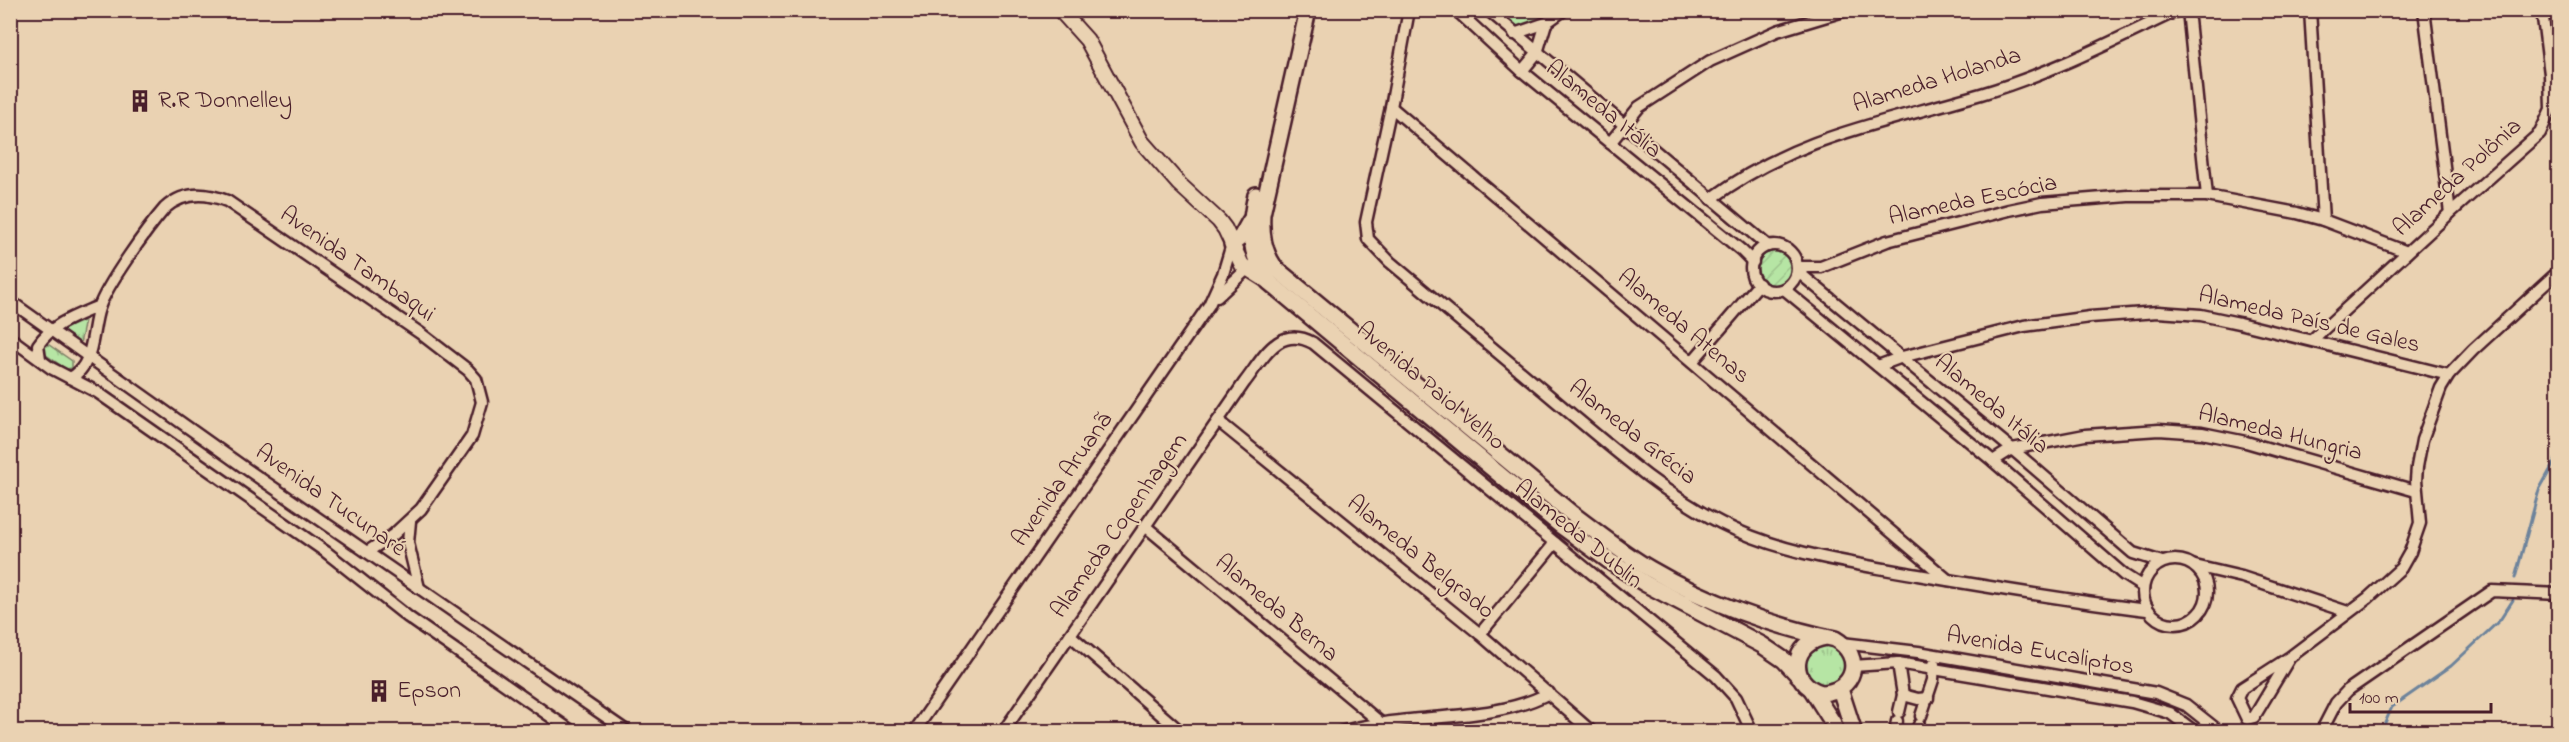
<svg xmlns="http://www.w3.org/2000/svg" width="2569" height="742" viewBox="0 0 2569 742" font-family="'Indie Flower',sans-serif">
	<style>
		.grass { fill: url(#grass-tufts); stroke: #808268; stroke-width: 1.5 }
		.forest { fill: url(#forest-firs); stroke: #808268; stroke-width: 1.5 }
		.garden { fill: url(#garden-furrows); stroke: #808268; stroke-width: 1.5 }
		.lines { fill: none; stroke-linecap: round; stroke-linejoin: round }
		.stream { stroke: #6d839b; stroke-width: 3 }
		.minor-casing { stroke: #4a1f2b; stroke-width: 15 }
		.tertiary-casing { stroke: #4a1f2b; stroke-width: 18 }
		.secondary-casing { stroke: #4a1f2b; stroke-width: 20 }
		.minor { stroke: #ead2b2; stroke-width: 10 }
		.tertiary { stroke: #ead2b2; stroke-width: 14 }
		.secondary { stroke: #ead2b2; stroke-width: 15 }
		.labels { text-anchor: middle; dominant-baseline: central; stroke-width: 4.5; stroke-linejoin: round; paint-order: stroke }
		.street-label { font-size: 24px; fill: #4a1f2b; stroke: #ead2b2 }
		.poi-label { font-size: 24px; fill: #4a1f2b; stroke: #ead2b2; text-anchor: start }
	</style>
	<defs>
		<pattern id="grass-tufts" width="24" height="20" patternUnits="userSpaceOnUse" patternTransform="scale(1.5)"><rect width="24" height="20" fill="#b6e5a4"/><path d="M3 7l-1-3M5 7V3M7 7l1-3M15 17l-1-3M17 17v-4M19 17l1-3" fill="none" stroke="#9ec48d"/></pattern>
		<pattern id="forest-firs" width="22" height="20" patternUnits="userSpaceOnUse" patternTransform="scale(1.5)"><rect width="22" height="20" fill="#b6e5a4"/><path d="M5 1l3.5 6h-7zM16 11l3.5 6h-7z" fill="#9ec48d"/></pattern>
		<pattern id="garden-furrows" width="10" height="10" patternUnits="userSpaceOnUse" patternTransform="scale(1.5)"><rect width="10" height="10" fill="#b6e5a4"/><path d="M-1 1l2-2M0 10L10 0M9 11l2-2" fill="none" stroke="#9ec48d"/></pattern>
	</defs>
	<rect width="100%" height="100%" fill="#ead2b2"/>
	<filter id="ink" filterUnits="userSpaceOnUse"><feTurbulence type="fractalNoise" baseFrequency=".0167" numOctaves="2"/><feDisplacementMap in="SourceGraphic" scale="12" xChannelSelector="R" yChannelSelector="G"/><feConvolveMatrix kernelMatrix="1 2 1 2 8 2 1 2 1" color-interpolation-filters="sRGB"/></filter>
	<g filter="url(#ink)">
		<!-- grass -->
		<g class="grass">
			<path d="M85 320 80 344 63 333 64 329Z"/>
			<path d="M42 345H49L72 361V368L66 369 42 352Z"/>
			<path d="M1827 643 1846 653 1847 675 1831 687C1827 687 1820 687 1816 685 1804 678 1801 657 1813 648 1817 646 1823 645 1827 643Z"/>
		</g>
		<!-- forest -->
		<path class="forest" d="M1493 11H1552C1522 28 1521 34 1493 11Z"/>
		<!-- garden -->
		<circle class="garden" cx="1775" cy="268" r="17"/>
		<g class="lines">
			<!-- stream -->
			<g class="stream">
				<path d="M2515 578 2539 490 2558 456"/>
				<path d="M2381 732 2392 707 2451 666 2500 620 2513 600"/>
			</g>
			<!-- minor casing -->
			<g class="minor-casing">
				<g id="minor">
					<path d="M1409 10 1391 107 1366 222 1368 239 1390 262C1448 311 1506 359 1564 408 1613 449 1664 494 1721 523 1782 554 1852 563 1918 575 1994 588 2070 601 2147 610"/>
					<path d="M1456 10 1522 71 1741 250 1753 262"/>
					<path d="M1488 10 1768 246"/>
					<path d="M2188 10 2207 196"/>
					<path d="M2310 10 2323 220"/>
					<path d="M2424 10 2450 213"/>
					<path d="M1514 34 1546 23 1564 10"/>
					<path d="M1522 71 1537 53 1546 23"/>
					<path d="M1391 107 1948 580"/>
					<path d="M1610 143 1639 107 1710 61 1777 31 1847 10"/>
					<path d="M1711 199C1796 136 1883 123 1981 94 2049 74 2114 41 2178 10"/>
					<circle cx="1774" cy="268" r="23"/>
					<path d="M1797 267H1821L1887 241 2009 210 2042 203 2128 196H2207L2297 213 2323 220 2407 252"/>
					<path d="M1797 271 2012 449 2133 553 2162 562"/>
					<path d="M1784 289 1993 461 2124 575 2143 587"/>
					<path d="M1217 297 1247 269"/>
					<path d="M10 301 245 468 628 732"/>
					<path d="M10 338 51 368 97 392 326 552 408 617 573 732"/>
					<path d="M2312 340 2450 213 2540 133 2551 109 2550 74 2542 10"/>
					<path d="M40 359 38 345C53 323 76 316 99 306"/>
					<path d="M1692 362 1759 284"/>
					<path d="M1878 366 1902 357 2024 326 2090 317 2158 312 2201 315 2239 323 2449 375"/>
					<path d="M70 378C95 366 91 331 99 308 107 284 147 229 165 208 183 192 205 192 227 201L420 333 468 370 476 379 482 402 472 436 421 509 393 535 367 552"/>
					<path d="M1218 421 1480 634 1592 732"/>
					<path d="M1993 461 2012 449 2085 435 2159 430 2202 433 2246 442 2416 491"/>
					<path d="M410 521 408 543 419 588"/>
					<path d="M1145 526 1381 723"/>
					<circle cx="2175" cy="592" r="32"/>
					<path d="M2195 566 2242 577 2348 612"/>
					<path d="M1480 634 1555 543"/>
					<path d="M1070 635 1181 732"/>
					<path d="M1842 643 1918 652 2156 693 2186 705 2220 732"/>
					<path d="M2290 657 2254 717 2247 719 2237 698 2242 688 2290 657 2368 598 2401 568 2410 552 2420 523 2416 480 2417 467 2422 440 2441 388 2449 375 2473 350 2558 272"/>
					<path d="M1898 663 1903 695 1899 712"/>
					<path d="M1853 666 1898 663 2132 702 2170 713 2195 732"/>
					<path d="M1903 695 1918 699 1928 698"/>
					<path d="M1921 716 1933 680 1934 664"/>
					<path d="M914 732 1209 305 1223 274 1232 244"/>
					<path d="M1003 732 1244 383C1263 359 1278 324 1313 343L1716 676 1736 698 1752 732"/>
					<path d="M1341 732C1406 712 1491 724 1549 693"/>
					<path d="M1895 732 1897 721"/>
					<path d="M1916 732 1919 725"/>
					<path d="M2321 732 2336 703 2348 690 2492 591 2558 594"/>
				</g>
			</g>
			<!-- tertiary casing -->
			<g class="tertiary-casing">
				<path id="tertiary" d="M1060 10 1087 40 1142 142 1179 184 1219 221 1225 229 1242 265 1269 282"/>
			</g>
			<!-- secondary casing -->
			<g class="secondary-casing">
				<g id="secondary">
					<path d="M1308 10 1262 214C1261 234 1263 251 1275 268L1571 513C1597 532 1622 553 1650 569 1706 602 1772 626 1835 639 1865 656 1855 692 1821 693 1787 682 1791 642 1826 637"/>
					<path d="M1256 195C1249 226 1248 255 1269 282L1560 525 1612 563 1646 584 1762 645 1784 660 1799 676"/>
					<path d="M1232 244 1241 237 1250 221"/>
					<path d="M1840 689 1854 732"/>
					<path d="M1812 690 1833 723 1836 732"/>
				</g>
			</g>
			<!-- minor -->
			<use href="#minor" class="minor"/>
			<!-- tertiary -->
			<use href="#tertiary" class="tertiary"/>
			<!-- secondary -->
			<use href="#secondary" class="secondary"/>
		</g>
	</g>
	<!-- icons -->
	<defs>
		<g id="building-bare" transform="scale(1.8)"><path d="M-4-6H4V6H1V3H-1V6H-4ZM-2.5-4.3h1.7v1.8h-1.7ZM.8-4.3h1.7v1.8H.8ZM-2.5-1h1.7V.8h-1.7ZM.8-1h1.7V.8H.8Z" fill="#4a1f2b" stroke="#ead2b2" stroke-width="2.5" paint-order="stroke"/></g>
	</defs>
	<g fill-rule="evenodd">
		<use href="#building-bare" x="140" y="101"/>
		<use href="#building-bare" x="379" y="691"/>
	</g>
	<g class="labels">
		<!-- street labels -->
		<g class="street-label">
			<text transform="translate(1937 81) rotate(-17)">Alameda Holanda</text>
			<text transform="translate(1603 110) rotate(39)">Alameda Itália</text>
			<text transform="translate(2458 178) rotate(-42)">Alameda Polônia</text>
			<text transform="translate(1973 201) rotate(-12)">Alameda Escócia</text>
			<text transform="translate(357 265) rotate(35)">Avenida Tambaqui</text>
			<text transform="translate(2309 321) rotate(13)">Alameda País de Gales</text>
			<text transform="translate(1683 327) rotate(40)">Alameda Atenas</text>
			<text transform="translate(1430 387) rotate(40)">Avenida Paiol Velho</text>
			<text transform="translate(1991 405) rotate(40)">Alameda Itália</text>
			<text transform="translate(1632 433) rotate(38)">Alameda Grécia</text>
			<text transform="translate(2280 434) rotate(14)">Alameda Hungria</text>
			<text transform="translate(1063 480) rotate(-55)">Avenida Aruanã</text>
			<text transform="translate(330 501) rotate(35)">Avenida Tucunaré</text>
			<text transform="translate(1120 526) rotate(-55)">Alameda Copenhagem</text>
			<text transform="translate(1578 535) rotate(39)">Alameda Dublin</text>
			<text transform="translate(1420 558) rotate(39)">Alameda Belgrado</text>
			<text transform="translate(1276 609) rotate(40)">Alameda Berna</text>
			<text transform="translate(2040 652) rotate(10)">Avenida Eucaliptos</text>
		</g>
		<!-- poi labels -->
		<g class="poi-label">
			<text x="158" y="101">R.R Donnelley</text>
			<text x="397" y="691">Epson</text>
		</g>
	</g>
	<!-- margin -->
	<rect width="2569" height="742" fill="none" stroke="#ead2b2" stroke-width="36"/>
	<rect x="18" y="18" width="2533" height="706" fill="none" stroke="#4a1f2b" stroke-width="2" filter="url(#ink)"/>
	<!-- scale -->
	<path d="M2350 703v9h141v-9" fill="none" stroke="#4a1f2b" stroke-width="3"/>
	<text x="2359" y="703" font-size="18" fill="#4a1f2b" stroke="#ead2b2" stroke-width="4.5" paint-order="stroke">100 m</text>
</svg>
